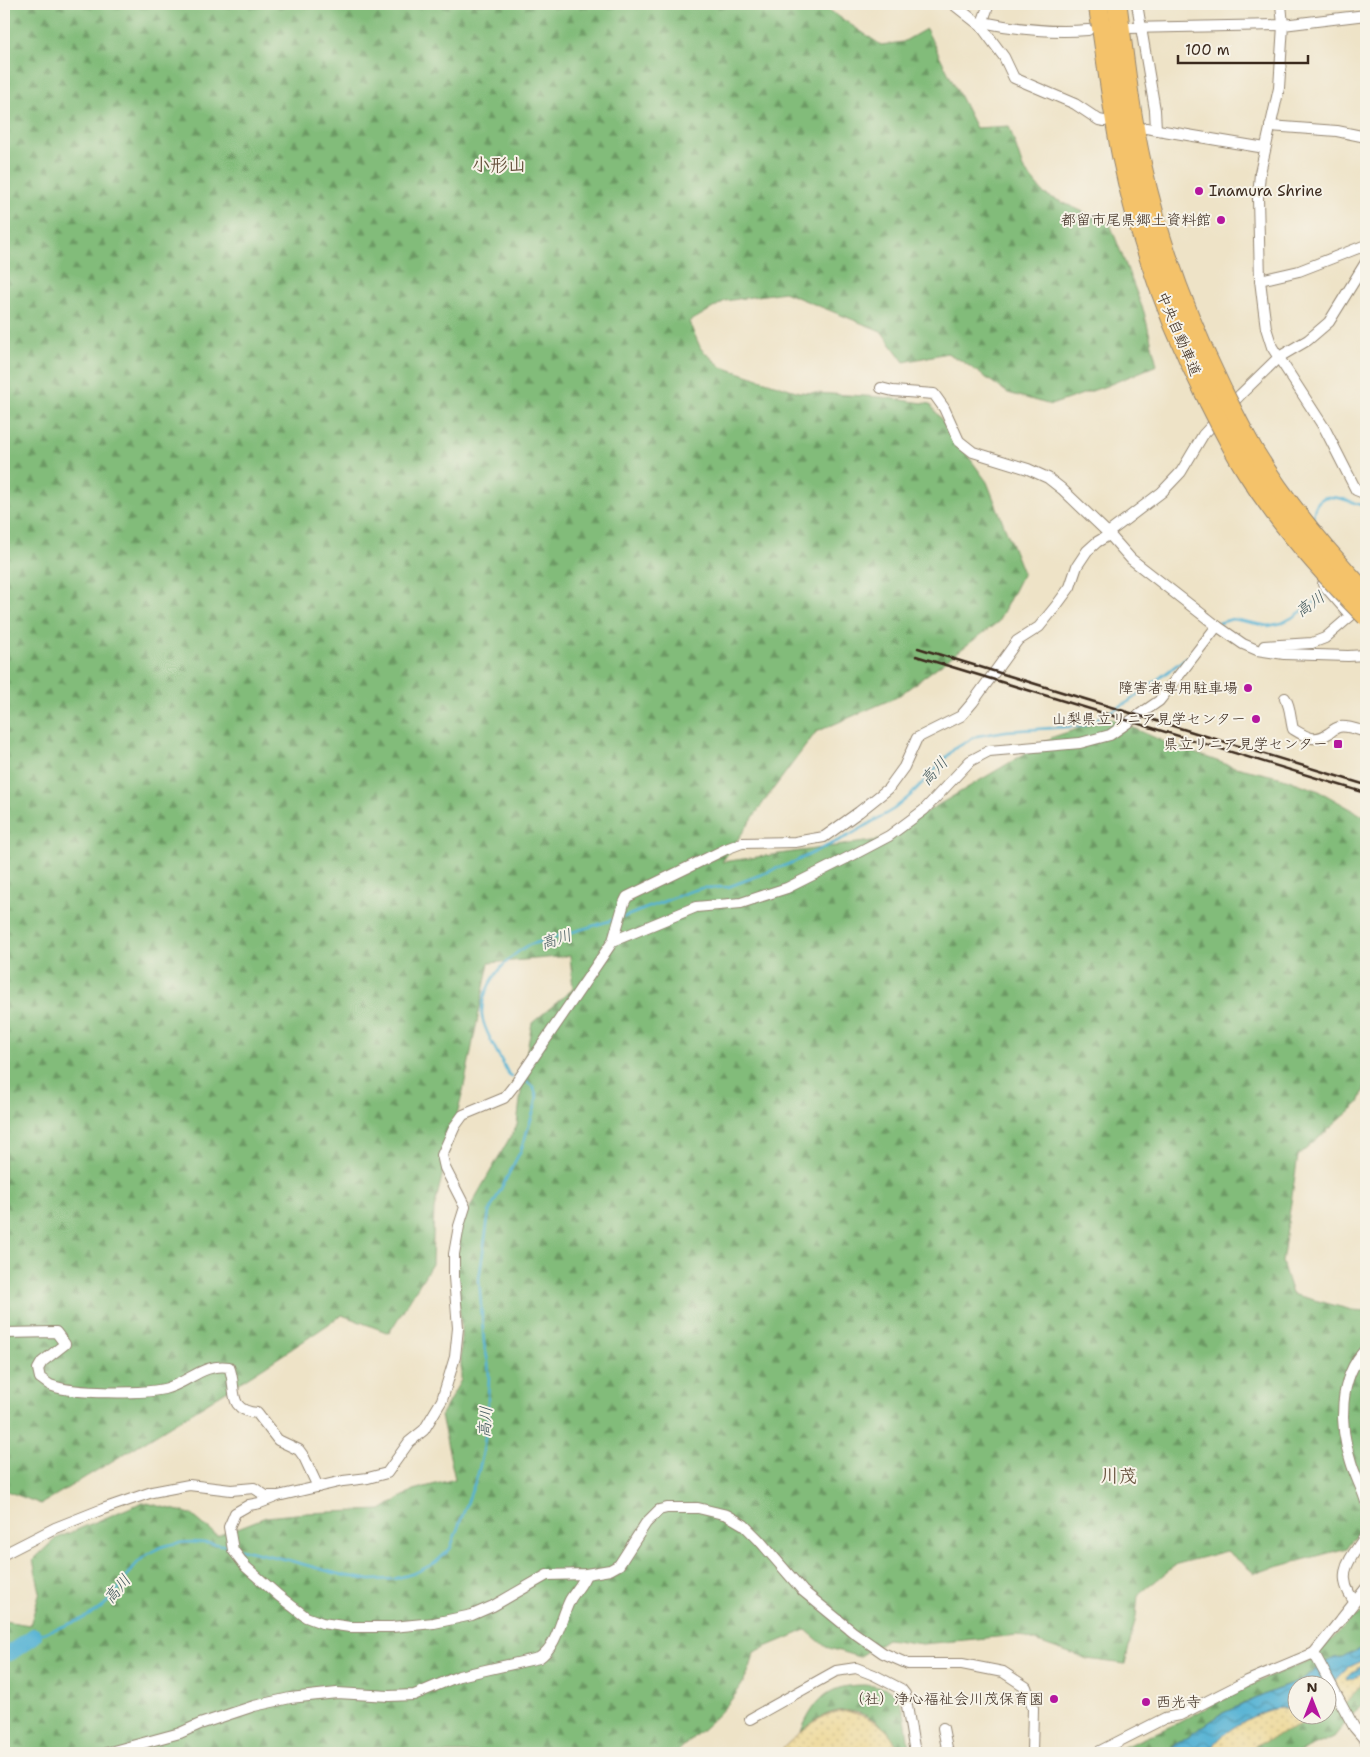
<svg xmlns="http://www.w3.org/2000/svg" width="1370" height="1757" viewBox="0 0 1370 1757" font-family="'Shantell Sans','Klee One',sans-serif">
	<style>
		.forest { fill: url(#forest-firs); stroke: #5e734c }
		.sand { fill: url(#sand-dots); stroke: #94825e }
		.water { fill: url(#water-waves); stroke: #486e79 }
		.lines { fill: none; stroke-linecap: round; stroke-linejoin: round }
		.stream { stroke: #56b3d4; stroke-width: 2.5 }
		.river { stroke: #56b3d4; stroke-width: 16 }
		.minor-casing { stroke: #948672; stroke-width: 12 }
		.motorway-casing { stroke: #948672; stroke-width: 21 }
		.minor { stroke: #fff; stroke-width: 10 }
		.motorway { stroke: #f4c26a; stroke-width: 19 }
		.rail { stroke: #3b2a1e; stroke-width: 2.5 }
		.motorway-bridge-casing { stroke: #948672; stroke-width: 21; stroke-linecap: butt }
		.motorway-bridge { stroke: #f4c26a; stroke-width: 19 }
		.poi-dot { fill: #b5179e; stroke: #f7f3e8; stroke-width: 2 }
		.labels { text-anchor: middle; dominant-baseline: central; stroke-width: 4; stroke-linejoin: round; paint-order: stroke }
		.poi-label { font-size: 15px; fill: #3b2a1e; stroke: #f7f3e8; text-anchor: end }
		.street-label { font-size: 15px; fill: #3b2a1e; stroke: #f7f3e8 }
		.water-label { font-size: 16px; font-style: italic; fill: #445a5e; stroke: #f7f3e8 }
		.quarter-label { font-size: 18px; font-weight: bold; fill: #69543f; stroke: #f7f3e8 }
	</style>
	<defs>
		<pattern id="forest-firs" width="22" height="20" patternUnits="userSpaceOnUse" patternTransform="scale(1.25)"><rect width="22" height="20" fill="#82bc7a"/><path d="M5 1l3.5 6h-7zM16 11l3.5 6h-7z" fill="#6c9963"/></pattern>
		<pattern id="sand-dots" width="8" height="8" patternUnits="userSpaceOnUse" patternTransform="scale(1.25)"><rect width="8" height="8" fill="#eeda9e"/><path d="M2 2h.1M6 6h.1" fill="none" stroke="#cdbb88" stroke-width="1.8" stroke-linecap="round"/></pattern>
		<pattern id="water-waves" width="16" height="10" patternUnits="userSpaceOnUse" patternTransform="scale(1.25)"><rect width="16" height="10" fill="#56b3d4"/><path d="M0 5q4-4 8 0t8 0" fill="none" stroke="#4892ab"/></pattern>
	</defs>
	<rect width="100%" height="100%" fill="#f7f3e8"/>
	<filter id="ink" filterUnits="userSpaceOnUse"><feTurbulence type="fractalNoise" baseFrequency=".02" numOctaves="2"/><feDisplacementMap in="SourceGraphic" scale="10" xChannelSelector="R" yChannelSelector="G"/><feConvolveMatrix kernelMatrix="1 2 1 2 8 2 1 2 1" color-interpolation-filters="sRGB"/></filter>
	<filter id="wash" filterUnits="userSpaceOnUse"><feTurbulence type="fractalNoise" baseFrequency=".0096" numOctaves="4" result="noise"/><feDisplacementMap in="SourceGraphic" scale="20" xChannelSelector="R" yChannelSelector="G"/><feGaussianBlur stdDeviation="1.12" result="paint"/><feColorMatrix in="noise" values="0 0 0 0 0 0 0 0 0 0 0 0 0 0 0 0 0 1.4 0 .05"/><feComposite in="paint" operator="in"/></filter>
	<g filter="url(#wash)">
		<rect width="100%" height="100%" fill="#eee3c7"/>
		<!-- forest -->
		<g class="forest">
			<path d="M4 4H820L881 45 903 42 926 29 976 128 1009 126 1023 168 1044 194 1110 224 1144 312 1157 365 1106 386 1051 405 1008 393 962 361 947 353 904 362 881 331 784 292 725 301 689 322 701 349 722 367 799 392 881 397 930 404 987 482 1023 573 998 622 897 697 816 732 768 796 722 862 879 840 1053 737 1111 718 1169 744 1231 766 1283 778 1319 791 1365 817 1366 1084 1359 1103 1298 1156 1282 1262 1292 1294 1352 1310 1366 1311V1522L1347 1548 1254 1573 1227 1551 1177 1564 1138 1595 1136 1616 1125 1664 1087 1659 1018 1635 922 1644 887 1639 859 1657 826 1647 806 1630 754 1652C748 1695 706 1725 676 1753H4V1621L30 1625 40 1592 33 1560 55 1539 143 1502 191 1514 217 1536 266 1517 306 1513 381 1510 413 1490 455 1479 441 1416 461 1380V1323L451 1240 517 1125 524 1067 532 1023 573 989 570 956 489 963 463 1091 434 1209 432 1264 389 1333 342 1315C245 1382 142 1443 41 1504L4 1490Z"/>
			<path d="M1366 1612 1365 1647 1343 1657 1334 1658 1317 1668 1303 1680 1273 1691 1223 1713 1163 1753H1110L1178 1723 1252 1684 1312 1659 1354 1617Z"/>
			<path d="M1366 1679V1703L1354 1712 1334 1737 1297 1753H1245C1267 1736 1296 1725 1323 1715L1328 1714V1713L1346 1703Z"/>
			<path d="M865 1685C874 1686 884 1687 892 1692 906 1701 907 1734 909 1749L912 1753H899C892 1726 859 1703 830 1713 819 1717 810 1725 801 1732 806 1718 817 1699 830 1692 840 1686 854 1685 865 1685Z"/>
		</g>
		<!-- sand -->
		<g class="sand">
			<path d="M1366 1659V1664L1348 1676 1353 1679 1366 1670V1679L1346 1703 1328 1713V1684L1334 1682 1349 1667Z"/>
			<path d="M1297 1706 1298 1714 1323 1715 1256 1745 1245 1753H1211C1212 1735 1257 1712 1274 1709 1282 1707 1290 1709 1297 1706Z"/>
			<path d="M846 1711C871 1717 892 1727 899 1753L822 1752 798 1750 792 1753H786L783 1748C802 1731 820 1712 846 1711Z"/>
		</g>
		<!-- water -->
		<g class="water">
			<path d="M1366 1646V1659L1349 1667 1334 1682 1326 1684H1298L1297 1706C1290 1709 1282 1707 1274 1709 1257 1712 1213 1735 1211 1753H1163L1223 1713 1273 1691 1303 1680 1317 1668 1334 1658 1343 1657Z"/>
			<path d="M1366 1664V1670L1353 1679 1346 1680C1349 1672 1359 1668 1366 1664Z"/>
			<path d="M798 1750 822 1752 857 1751 860 1753H792Z"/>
		</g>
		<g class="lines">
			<!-- stream -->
			<g class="stream">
				<path d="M1313 522C1313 483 1343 499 1366 507"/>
				<path d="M1219 623 1232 619 1268 626 1282 623 1295 616 1328 593"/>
				<path d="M624 917 688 892 702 888 728 887 794 862 850 835 894 809 911 795 954 749 977 736 1006 731 1083 726 1128 702 1187 657"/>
				<path d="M512 1076 509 1075C502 1060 484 1032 482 1016 480 987 505 958 529 945L616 919"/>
				<path d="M240 1549 288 1560 342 1575 370 1580 394 1579 415 1573 435 1563 450 1549 478 1474 483 1452 487 1423 489 1376 488 1362 484 1343 479 1279 489 1212 521 1150 535 1107 537 1096 533 1087 527 1082"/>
				<path d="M34 1636C57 1628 83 1622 102 1607 115 1597 123 1582 133 1568 158 1537 193 1540 229 1546"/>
			</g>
			<!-- river -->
			<path class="river" d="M4 1653H10L34 1636"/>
		</g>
	</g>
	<g filter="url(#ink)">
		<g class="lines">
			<!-- minor casing -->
			<g class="minor-casing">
				<g id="minor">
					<path d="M953 4 981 26 1004 57 1014 78 1075 104 1099 120 1104 121"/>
					<path d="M1137 4 1155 110 1156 129"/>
					<path d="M1281 4 1283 25 1279 88 1260 173 1258 198 1260 280 1263 305 1266 328 1272 347 1325 429 1356 490 1366 494"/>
					<path d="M982 22C1016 29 1053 33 1088 30"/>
					<path d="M981 26 989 4"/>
					<path d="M1128 28 1283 25 1366 15"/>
					<path d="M1270 126 1337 131 1366 137"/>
					<path d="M1146 128 1265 148"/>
					<path d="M1260 280 1299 271 1366 245"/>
					<path d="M881 388 893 391 934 394 944 408 959 441 973 452 1028 469 1048 478 1062 489 1108 533 1131 559 1217 626 1243 644 1257 650 1284 654 1348 656 1366 655"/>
					<path d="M1108 533 1162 492 1181 472 1203 435 1241 394 1279 357 1308 340 1329 322 1366 262"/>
					<path d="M1323 584 1350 615"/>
					<path d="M1264 646 1312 643 1325 638 1354 613"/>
					<path d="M1285 698C1291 707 1290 718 1293 729 1306 737 1315 743 1329 733 1332 731 1335 728 1339 727 1346 725 1359 730 1366 732"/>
					<path d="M613 941 624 903 627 897 726 849 742 843 795 842 824 837 859 812 888 789 904 767 917 738 961 716 973 702 1017 641 1039 627 1056 606 1070 587 1077 566 1087 551 1097 542 1109 535"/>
					<path d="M4 1333 56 1332 65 1344 42 1362 38 1369 40 1378C44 1380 48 1385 53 1386 75 1394 141 1394 164 1389 189 1383 202 1363 229 1367 238 1387 225 1410 257 1413L278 1440 299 1450 304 1457 318 1487"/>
					<path d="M1366 1349C1338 1378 1339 1426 1351 1462 1355 1476 1362 1488 1366 1502"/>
					<path d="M4 1554 55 1528 103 1509 152 1492 189 1485 231 1490 254 1488 266 1496H276"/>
					<path d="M1354 1601C1334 1573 1350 1560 1366 1535"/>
					<path d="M1314 1653 1354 1727 1366 1741"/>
					<path d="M750 1719 836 1671 856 1668 874 1675 901 1689 905 1694 914 1747 918 1753"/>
					<path d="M943 1728 948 1753"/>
					<path d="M106 1753 180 1733 200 1724 254 1706 290 1698 337 1693 389 1696 414 1695 459 1676 539 1658C558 1645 560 1620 570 1600 575 1591 583 1584 586 1574"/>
					<path d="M1032 1753 1033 1708 1026 1687 1003 1672 962 1664H908L883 1653 853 1632 803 1591 759 1540 744 1525 727 1515 698 1508H667L659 1510 646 1523 619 1565 610 1570 586 1574 547 1575 493 1606 472 1615 434 1623 392 1627H350L322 1623 306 1617 279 1596 246 1567 233 1550 229 1527 233 1518 235 1513 249 1505 260 1503 278 1496 343 1481 368 1478 387 1473 409 1442 424 1430 442 1400 455 1357 458 1328 454 1277V1254L459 1226 465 1207 445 1168 442 1155 455 1126 463 1115 504 1098 516 1083 613 941 696 907 741 903 787 888 853 855 889 836 924 810 970 761 989 751 1080 743 1110 735 1159 701 1217 626"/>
					<path d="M1096 1753 1165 1718 1180 1715 1245 1682 1314 1653 1366 1588"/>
				</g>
			</g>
			<!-- motorway casing -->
			<g class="motorway-casing">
				<g id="motorway">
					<path d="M1098 4C1106 55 1112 107 1122 158 1140 243 1170 325 1209 402"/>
					<path d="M1117 4C1124 58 1130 113 1142 166 1159 244 1188 320 1223 392"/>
				</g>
			</g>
			<!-- minor -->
			<use href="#minor" class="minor"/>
			<!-- motorway -->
			<use href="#motorway" class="motorway"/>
			<!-- rail -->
			<g class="rail">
				<path d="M918 648 1366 785"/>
				<path d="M916 656 1366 793"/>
			</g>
			<!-- motorway-bridge casing -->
			<g class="motorway-bridge-casing">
				<g id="motorway-bridge">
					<path d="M1223 392C1233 412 1243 433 1255 453 1286 504 1325 550 1366 594"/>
					<path d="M1209 402C1221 426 1233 450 1247 472 1280 525 1322 572 1366 616"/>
				</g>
			</g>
			<!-- motorway-bridge -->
			<use href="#motorway-bridge" class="motorway-bridge"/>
		</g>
	</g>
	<!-- markers -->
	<g class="poi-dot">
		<circle cx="1199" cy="191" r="5"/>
		<circle cx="1221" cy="220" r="5"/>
		<circle cx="1248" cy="688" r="5"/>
		<circle cx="1256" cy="719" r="5"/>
		<rect x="1333" y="739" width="10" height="10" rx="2.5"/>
		<circle cx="1054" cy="1699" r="5"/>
		<circle cx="1146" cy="1702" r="5"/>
	</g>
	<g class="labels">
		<!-- poi labels -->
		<g class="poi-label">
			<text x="1209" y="191" text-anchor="start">Inamura Shrine</text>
			<text x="1211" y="220">都留市尾県郷土資料館</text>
			<text x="1238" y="688">障害者専用駐車場</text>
			<text x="1246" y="719">山梨県立リニア見学センター</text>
			<text x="1328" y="744">県立リニア見学センター</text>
			<text x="1044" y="1699">（社）浄心福祉会川茂保育園</text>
			<text x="1156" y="1702" text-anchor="start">西光寺</text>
		</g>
		<!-- street labels -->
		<g class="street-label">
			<text transform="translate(1179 334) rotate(67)">中央自動車道</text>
		</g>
		<!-- water labels -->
		<g class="water-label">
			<text transform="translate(1310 604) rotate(-36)">高川</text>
			<text transform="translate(934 771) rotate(-47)">高川</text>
			<text transform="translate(556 939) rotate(-18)">高川</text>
			<text transform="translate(485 1422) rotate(-86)">高川</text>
			<text transform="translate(117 1589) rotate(-50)">高川</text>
		</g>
		<!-- quarter labels -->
		<g class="quarter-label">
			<text x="499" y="165">小形山</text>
			<text x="1119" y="1476">川茂</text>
		</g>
	</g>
	<!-- margin -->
	<rect width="1370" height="1757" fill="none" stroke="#f7f3e8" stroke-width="20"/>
	<!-- north arrow -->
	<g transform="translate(1312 1700)"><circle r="24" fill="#f7f3e8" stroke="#aca397"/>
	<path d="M0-4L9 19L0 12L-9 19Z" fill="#b5179e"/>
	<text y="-8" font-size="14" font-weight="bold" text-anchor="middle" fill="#3b2a1e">N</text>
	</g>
	<!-- scale -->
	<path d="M1178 55v8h130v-8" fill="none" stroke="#3b2a1e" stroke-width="2.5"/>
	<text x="1185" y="55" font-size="15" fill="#3b2a1e" stroke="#f7f3e8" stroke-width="4" paint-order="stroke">100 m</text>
</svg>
